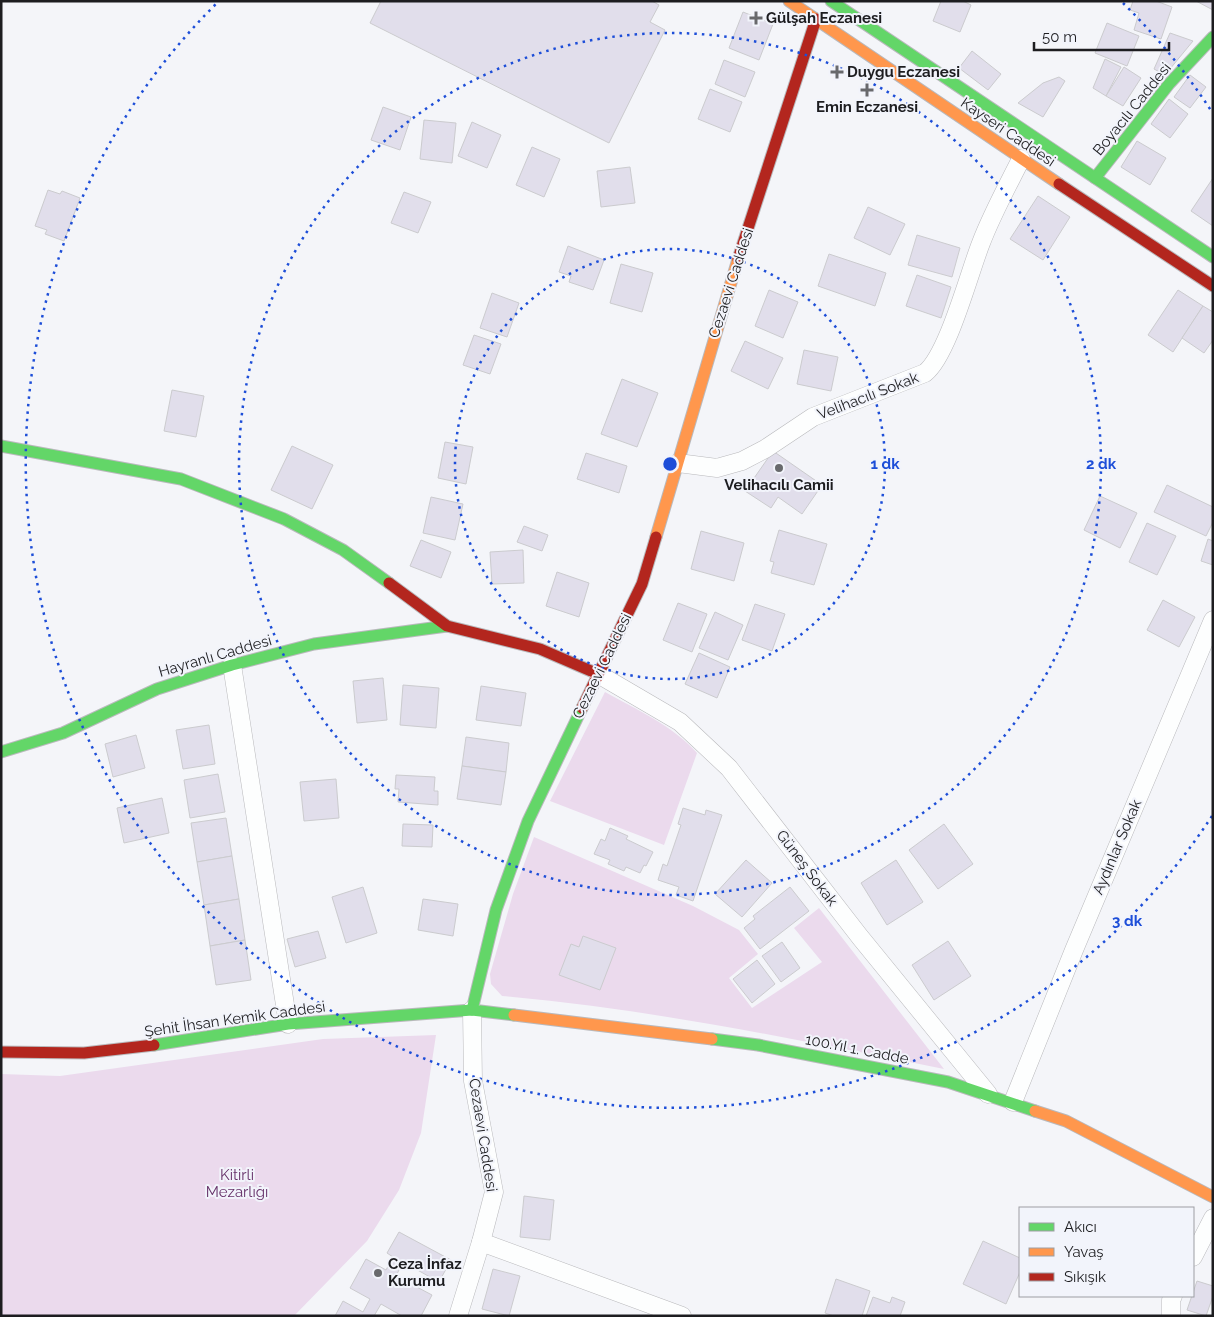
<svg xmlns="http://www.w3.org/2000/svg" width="1214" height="1317" viewBox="0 0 1214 1317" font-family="Raleway,sans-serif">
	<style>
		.green { fill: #ebdaed }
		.building { fill: #e1deeb; stroke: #cbcbce }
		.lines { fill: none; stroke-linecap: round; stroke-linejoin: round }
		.street-casing { stroke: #b9b9bc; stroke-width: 19 }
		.fast-casing { stroke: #b9b9bc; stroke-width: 13 }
		.slow-casing { stroke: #b9b9bc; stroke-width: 13 }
		.jam-casing { stroke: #b9b9bc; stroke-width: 13 }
		.street { stroke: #fdfefe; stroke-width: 18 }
		.fast { stroke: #63d668; stroke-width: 11 }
		.slow { stroke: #ff974d; stroke-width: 11 }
		.jam { stroke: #b3261e; stroke-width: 11 }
		.ring { fill: none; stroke: #1d4ed8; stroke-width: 2.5; stroke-dasharray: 2.5 5 }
		.poi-dot { fill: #68696c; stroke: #f2f4fb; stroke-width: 2 }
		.labels { text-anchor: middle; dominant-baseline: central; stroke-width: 4; stroke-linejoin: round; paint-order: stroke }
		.poi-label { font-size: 15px; font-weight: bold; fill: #1d1d20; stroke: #f2f4fb; text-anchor: start }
		.street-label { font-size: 15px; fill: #1d1d20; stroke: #f2f4fb }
		.park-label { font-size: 15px; fill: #653068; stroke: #f2f4fb }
		.centre { fill: #1d4ed8; stroke: #f2f4fb; stroke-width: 2.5 }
		.ring-label { font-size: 15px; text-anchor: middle; font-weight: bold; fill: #1d4ed8; stroke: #f2f4fb; stroke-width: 4; stroke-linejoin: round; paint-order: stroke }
	</style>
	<rect width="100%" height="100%" fill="#f4f5f9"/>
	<!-- green -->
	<g class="green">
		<path d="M605 692C636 709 673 726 697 753L664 845 550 801Z"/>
		<path d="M534 837 693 906 739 930 758 954 729 978 752 1008 822 962 794 928 819 908 944 1069C798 1040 651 1009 502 996L491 984 490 974 513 894Z"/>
		<path d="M436 1035 421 1133 399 1190 367 1241 294 1316H1V1074L60 1076 323 1039Z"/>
	</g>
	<!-- building -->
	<g class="building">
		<path d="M381 1H652L659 5 650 22 665 30 609 143 370 23Z"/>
		<path d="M941 1H963L971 5 960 32 933 21Z"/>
		<path d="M1133 1H1156L1172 7 1161 39 1134 30 1139 13 1130 10Z"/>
		<path d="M1196 1H1213V10Z"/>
		<path d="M743 12 773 24 759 60 729 48Z"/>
		<path d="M1107 23 1139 36 1127 66 1095 53Z"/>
		<path d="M1170 33 1193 41 1165 75 1154 69Z"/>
		<path d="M972 51 1001 74 988 90 959 68Z"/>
		<path d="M1105 59 1121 67 1106 96 1093 88Z"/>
		<path d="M724 60 755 72 745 97 715 84Z"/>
		<path d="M1124 67 1141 78 1123 106 1106 96Z"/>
		<path d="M1190 75 1206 87 1190 108 1174 97Z"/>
		<path d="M1059 77 1065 81 1043 117 1018 103 1043 83Z"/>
		<path d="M710 89 742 102 730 132 698 119Z"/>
		<path d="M1169 99 1188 114 1170 138 1151 124Z"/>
		<path d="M383 107 411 117 400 150 371 140Z"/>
		<path d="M424 120 456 123 452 163 420 159Z"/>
		<path d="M472 122 501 135 487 168 458 156Z"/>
		<path d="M1137 141 1166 158 1150 185 1121 167Z"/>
		<path d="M532 147 560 159 544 197 516 185Z"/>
		<path d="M630 167 635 203 601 207 597 171Z"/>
		<path d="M1213 178V226L1191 211Z"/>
		<path d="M48 190 60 194 62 191 80 198 64 241 45 234 47 230 35 226Z"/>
		<path d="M404 192 431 202 418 233 391 223Z"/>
		<path d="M1038 196 1070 217 1043 260 1010 239Z"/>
		<path d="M868 207 905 224 890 255 854 238Z"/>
		<path d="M917 235 960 248 952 277 908 265Z"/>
		<path d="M568 246 604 260 593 290 569 282 571 276 559 272Z"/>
		<path d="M829 254 886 273 875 306 818 286Z"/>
		<path d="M621 264 653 273 642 312 610 303Z"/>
		<path d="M917 275 951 287 941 318 906 306Z"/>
		<path d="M769 290 798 302 783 338 755 326Z"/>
		<path d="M1178 290 1203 306 1173 352 1148 335Z"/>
		<path d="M492 293 519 303 507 337 480 328Z"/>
		<path d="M1203 306 1213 312V340L1204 353 1182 338Z"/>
		<path d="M474 335 501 344 490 374 463 365Z"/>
		<path d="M745 341 783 358 768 389 731 371Z"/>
		<path d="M804 350 838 357 831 391 797 384Z"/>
		<path d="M622 379 658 393 637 447 601 434Z"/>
		<path d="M172 390 204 396 196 437 164 431Z"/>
		<path d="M445 442 473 447 466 484 438 478Z"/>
		<path d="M292 446 333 465 312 509 271 490Z"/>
		<path d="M773 451 822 485 802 514 778 497 771 508 745 491Z"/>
		<path d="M586 453 627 466 619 493 577 479Z"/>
		<path d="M1167 485 1213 507V522L1206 536 1154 512Z"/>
		<path d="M1100 496 1137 513 1120 548 1084 530Z"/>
		<path d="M431 497 463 504 455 540 423 533Z"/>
		<path d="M1147 523 1176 536 1157 575 1129 562Z"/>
		<path d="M524 526 548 535 542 551 517 542Z"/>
		<path d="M779 530 827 544 814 585 771 573 774 562 770 561Z"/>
		<path d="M701 531 744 543 734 581 691 569Z"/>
		<path d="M1208 539 1213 541V565L1201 561Z"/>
		<path d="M421 540 451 552 441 578 410 566Z"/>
		<path d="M523 550 524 583 492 584 490 552Z"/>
		<path d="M557 572 589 583 579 617 546 606Z"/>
		<path d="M1163 600 1195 617 1179 647 1147 630Z"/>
		<path d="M678 603 707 614 692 652 663 640Z"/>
		<path d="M755 604 785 614 772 651 742 640Z"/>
		<path d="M715 612 743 625 728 660 699 648Z"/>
		<path d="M699 653 730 667 717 698 685 684Z"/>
		<path d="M383 678 387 720 357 723 353 681Z"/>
		<path d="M403 685 439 688 436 728 400 725Z"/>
		<path d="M481 686 526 693 521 726 476 720Z"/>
		<path d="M209 725 215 764 183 769 176 730Z"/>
		<path d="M136 735 145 768 113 777 105 744Z"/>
		<path d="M466 737 509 743 506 772 462 766Z"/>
		<path d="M462 766 506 772 501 805 457 799Z"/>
		<path d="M218 774 225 812 190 818 184 780Z"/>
		<path d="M396 775 435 777 434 791H438V805L398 802 399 789H395Z"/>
		<path d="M336 779 339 818 304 821 300 782Z"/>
		<path d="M162 798 169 833 124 843 117 808Z"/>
		<path d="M683 808 705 815 706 810 722 815 693 901 676 895 679 887 658 880 663 864 667 866 681 825 678 824Z"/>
		<path d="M226 818 232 856 197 862 191 823Z"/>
		<path d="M403 824 433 825 432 847 402 846Z"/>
		<path d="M944 824 973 864 938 889 909 850Z"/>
		<path d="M610 828 628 836 626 839 653 852 646 866 644 865 640 873 626 867 624 871 608 864 610 860 594 854 601 839 605 841Z"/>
		<path d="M232 856 239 899 204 905 197 862Z"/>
		<path d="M746 860 772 883 742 917 715 894Z"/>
		<path d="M896 860 923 902 887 925 861 883Z"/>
		<path d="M363 887 377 933 346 943 332 897Z"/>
		<path d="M790 887 809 911 760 949 744 928 755 919 753 916Z"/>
		<path d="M239 899 245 940 210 946 204 905Z"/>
		<path d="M423 899 458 904 453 936 418 930Z"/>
		<path d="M318 931 326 958 295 967 287 939Z"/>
		<path d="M583 936 616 948 600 990 559 975 571 944 579 947Z"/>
		<path d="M245 940 251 980 216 985 210 946Z"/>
		<path d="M948 941 971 976 934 1000 912 965Z"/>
		<path d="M782 942 800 968 781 982 762 956Z"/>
		<path d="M757 960 775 984 752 1003 733 979Z"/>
		<path d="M524 1196 554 1200 550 1240 520 1237Z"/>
		<path d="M399 1232 451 1260 439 1282 403 1262 396 1276 432 1295 421 1316H402L381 1304 374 1316H335L343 1301 363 1312 370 1299 350 1288 366 1259 386 1270 393 1257 387 1253Z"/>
		<path d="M983 1241 1020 1258V1272L1006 1304 963 1284Z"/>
		<path d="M493 1269 520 1276 509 1316 482 1309Z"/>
		<path d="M836 1279 870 1291 862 1316H834L825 1313Z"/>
		<path d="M1197 1281 1213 1286V1296L1206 1316 1187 1310Z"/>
		<path d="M873 1297 890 1303 892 1297 905 1302 900 1316H866Z"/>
	</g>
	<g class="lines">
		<!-- street casing -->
		<g class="street-casing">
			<g id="street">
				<path d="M678 463 717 468 742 461 765 449 813 417 925 373C948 355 969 273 981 243 992 214 1007 187 1021 159"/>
				<path d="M232 665 288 1024"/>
				<path d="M598 674 680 722 729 768 860 937 988 1094"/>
				<path d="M1013 1102 1074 950 1213 620"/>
				<path d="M481 1242 682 1316"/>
				<path d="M1193 1257 1213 1218"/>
				<path d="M458 1316 481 1242 494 1192 473 1081 472 1010"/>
				<path d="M1171 1316V1300L1173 1296"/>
			</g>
		</g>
		<!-- fast casing -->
		<g class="fast-casing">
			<g id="fast">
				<path d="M831 1 1213 257"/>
				<path d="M1095 178 1169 84 1213 37"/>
				<path d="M1 446 181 479 284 519 343 550 389 583"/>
				<path d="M1 752 63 733 157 689 232 665 314 644 447 626"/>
				<path d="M472 1010 496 910 528 821 582 708"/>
				<path d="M712 1039 758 1045 948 1082 1035 1111"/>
				<path d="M154 1045 288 1024 472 1010 514 1015"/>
			</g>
		</g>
		<!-- slow casing -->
		<g class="slow-casing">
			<g id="slow">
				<path d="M789 1 1059 184"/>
				<path d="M656 537 738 259"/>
				<path d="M514 1015 712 1039"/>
				<path d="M1035 1111 1066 1121 1213 1197"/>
			</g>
		</g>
		<!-- jam casing -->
		<g class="jam-casing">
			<g id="jam">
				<path d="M1059 184 1213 286"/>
				<path d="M738 259 816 19"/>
				<path d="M389 583 447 626 540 649 598 674"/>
				<path d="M582 708 642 584 656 537"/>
				<path d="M1 1052 84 1053 154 1045"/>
			</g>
		</g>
		<!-- street -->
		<use href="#street" class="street"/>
		<!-- fast -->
		<use href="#fast" class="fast"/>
		<!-- slow -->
		<use href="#slow" class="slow"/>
		<!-- jam -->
		<use href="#jam" class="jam"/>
	</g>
	<!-- distance rings -->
	<g class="ring">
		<circle cx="670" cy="464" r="215"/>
		<circle cx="670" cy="464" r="431"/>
		<path d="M1212 816A646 646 0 1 1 217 3M1123 3A646 646 0 0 1 1212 112"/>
	</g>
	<!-- markers -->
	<g class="poi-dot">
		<path d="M753.5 10.5h5v5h5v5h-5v5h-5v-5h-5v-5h5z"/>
		<path d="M834.5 64.5h5v5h5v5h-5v5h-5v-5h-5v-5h5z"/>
		<path d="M864.5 82.5h5v5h5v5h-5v5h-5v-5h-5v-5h5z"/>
		<circle cx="779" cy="468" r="5"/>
		<circle cx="378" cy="1273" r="5"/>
	</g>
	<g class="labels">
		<!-- poi labels -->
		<g class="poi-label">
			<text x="766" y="18">Gülşah Eczanesi</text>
			<text x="847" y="72">Duygu Eczanesi</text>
			<text x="867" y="107" text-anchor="middle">Emin Eczanesi</text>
			<text x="779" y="485" text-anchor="middle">Velihacılı Camii</text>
			<text x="388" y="1264">Ceza İnfaz<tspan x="388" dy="17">Kurumu</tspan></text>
		</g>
		<!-- street labels -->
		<g class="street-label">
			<text transform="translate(1132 109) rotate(-51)">Boyacılı Caddesi</text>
			<text transform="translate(1008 132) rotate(34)">Kayseri Caddesi</text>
			<text transform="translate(731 283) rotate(-72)">Cezaevi Caddesi</text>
			<text transform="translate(868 396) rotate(-21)">Velihacılı Sokak</text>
			<text transform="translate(215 656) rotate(-16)">Hayranlı Caddesi</text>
			<text transform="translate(602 666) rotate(-64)">Cezaevi Caddesi</text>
			<text transform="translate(1117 847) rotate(-67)">Aydınlar Sokak</text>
			<text transform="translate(807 868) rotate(53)">Güneş Sokak</text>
			<text transform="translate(235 1019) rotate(-8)">Şehit İhsan Kemik Caddesi</text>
			<text transform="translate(857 1049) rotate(11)">100.Yıl 1. Cadde</text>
			<text transform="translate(483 1135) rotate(81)">Cezaevi Caddesi</text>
		</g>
		<!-- park labels -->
		<g class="park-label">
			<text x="237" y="1175">Kitirli<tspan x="237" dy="17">Mezarlığı</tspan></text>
		</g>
	</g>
	<circle cx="670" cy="464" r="8" class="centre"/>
	<g class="ring-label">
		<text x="885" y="469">1 dk</text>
		<text x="1101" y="469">2 dk</text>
		<text x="1127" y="926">3 dk</text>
	</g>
	<!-- border -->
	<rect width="1214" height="1317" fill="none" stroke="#1d1d20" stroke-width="5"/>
	<!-- legend -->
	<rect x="1019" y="1207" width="175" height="90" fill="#f2f4fb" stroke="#9d9ea3"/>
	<rect x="1029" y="1223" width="25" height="8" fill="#63d668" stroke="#9d9ea3"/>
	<text x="1064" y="1232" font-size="15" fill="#1d1d20">Akıcı</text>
	<rect x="1029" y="1248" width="25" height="8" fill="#ff974d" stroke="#9d9ea3"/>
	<text x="1064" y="1257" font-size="15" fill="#1d1d20">Yavaş</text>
	<rect x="1029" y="1273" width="25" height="8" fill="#b3261e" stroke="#9d9ea3"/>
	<text x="1064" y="1282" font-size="15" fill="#1d1d20">Sıkışık</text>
	<!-- scale -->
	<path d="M1034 42v8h135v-8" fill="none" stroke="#1d1d20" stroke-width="2.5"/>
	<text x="1042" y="42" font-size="15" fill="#1d1d20" stroke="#f2f4fb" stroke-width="4" paint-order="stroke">50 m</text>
</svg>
